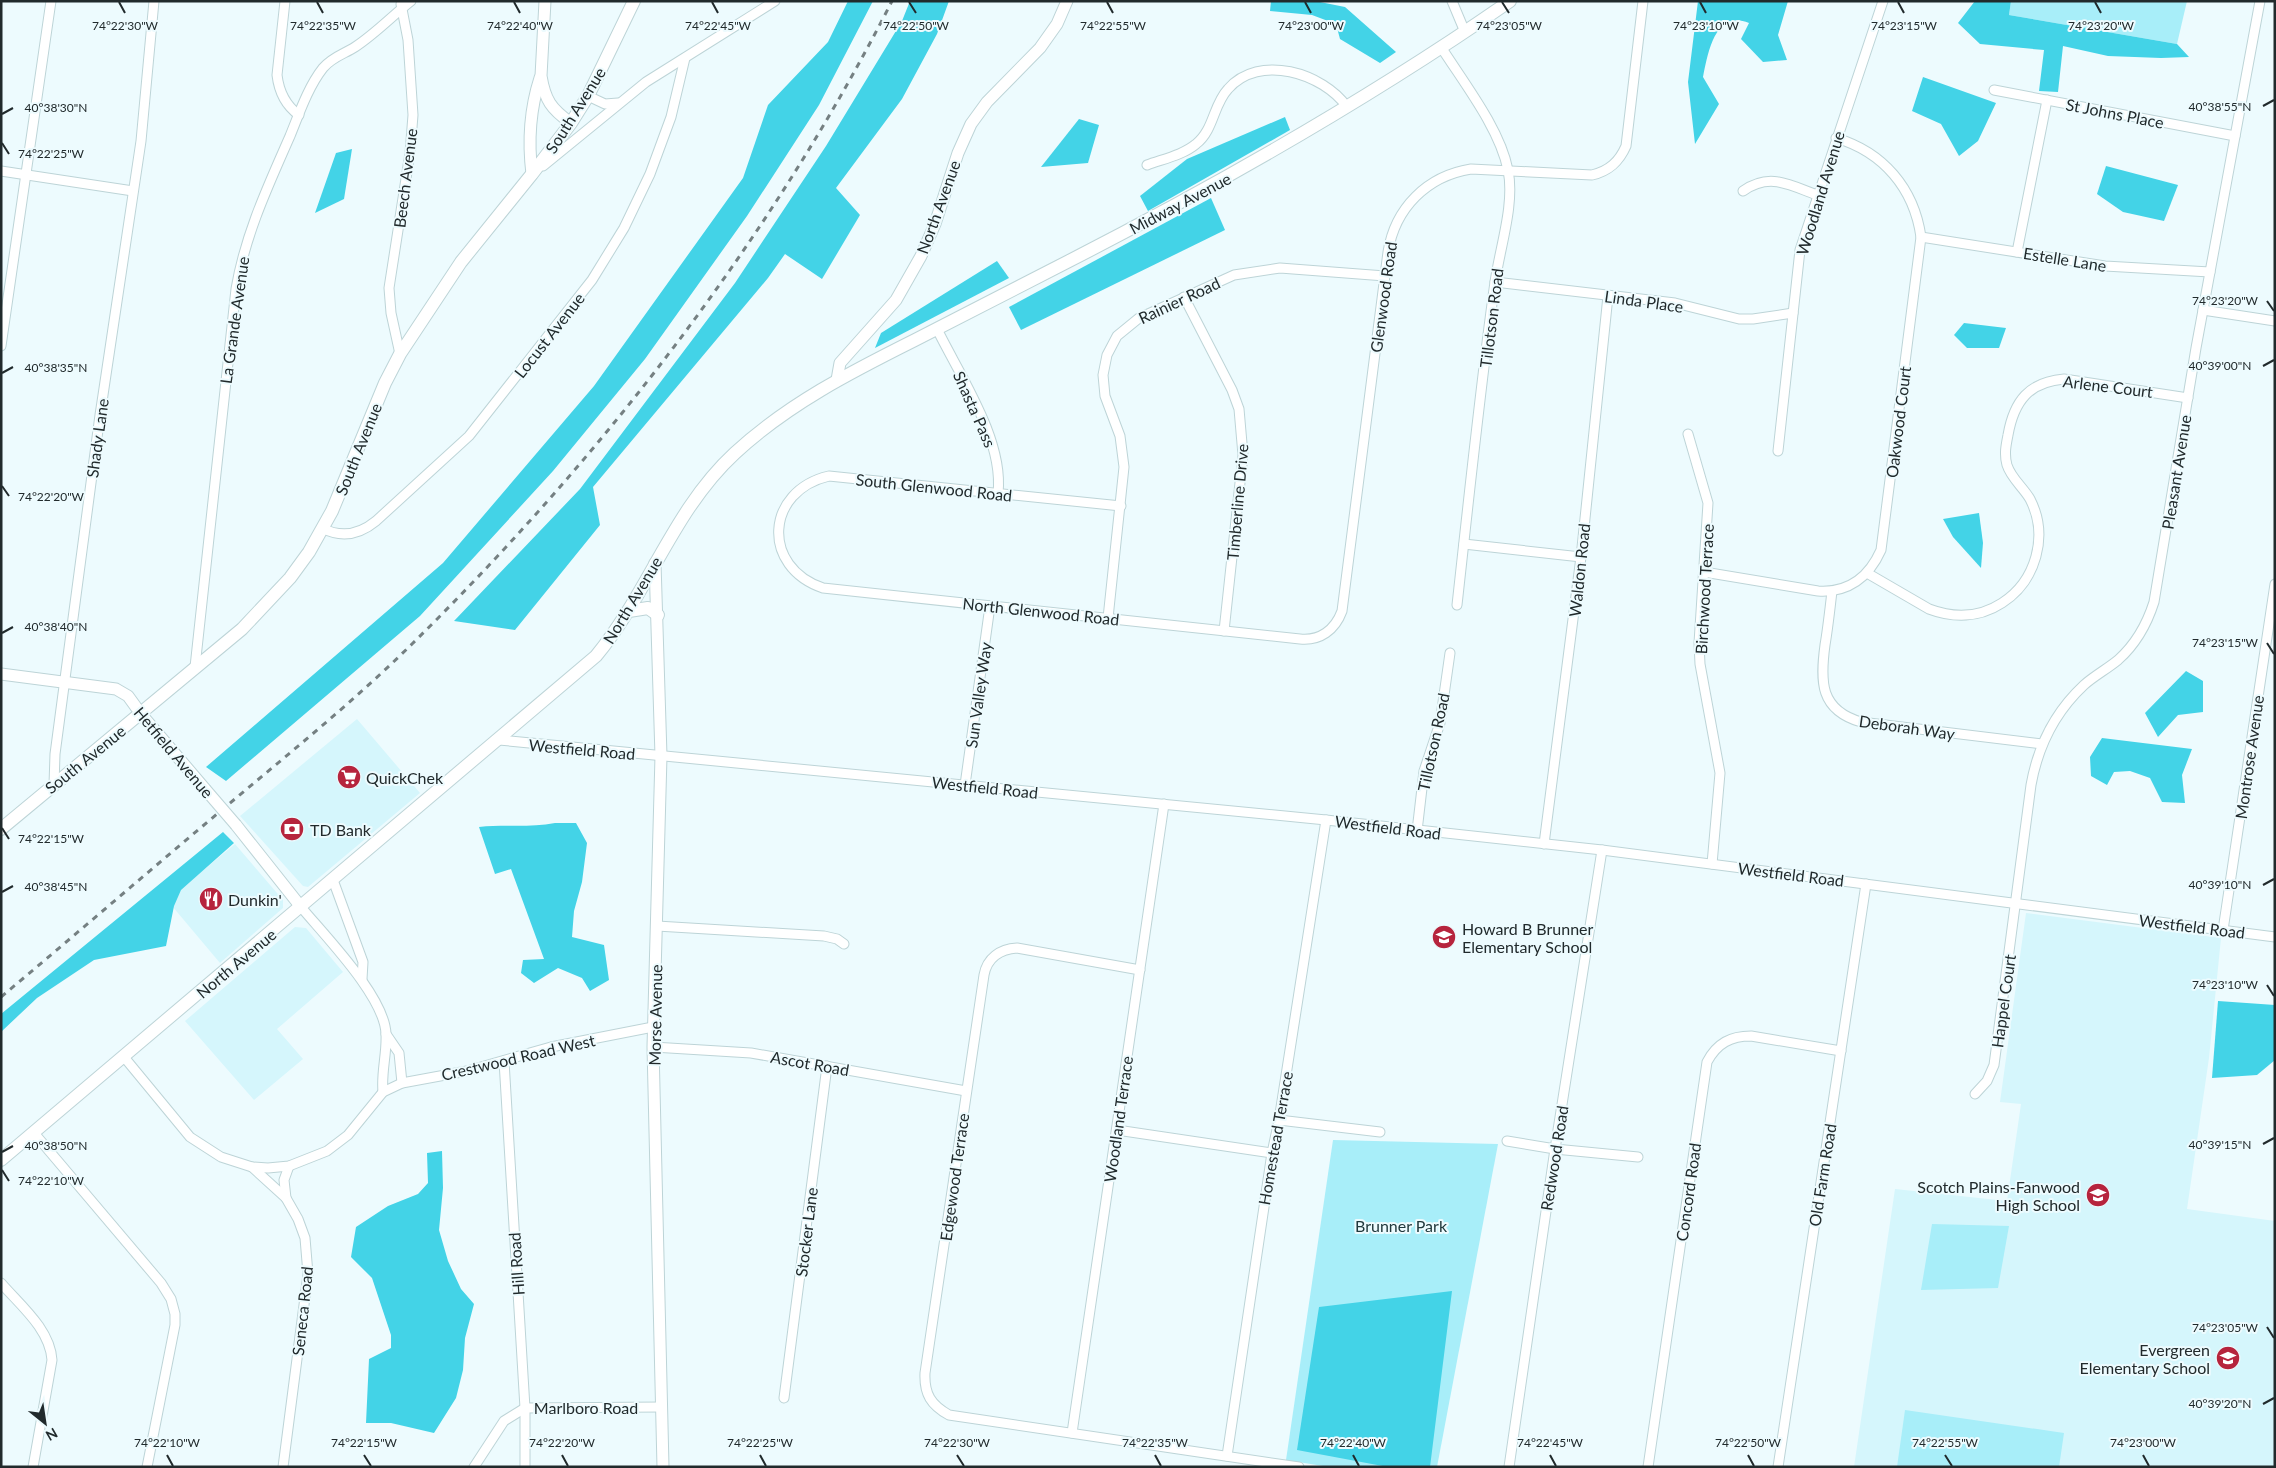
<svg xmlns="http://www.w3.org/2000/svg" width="2276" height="1468" viewBox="0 0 2276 1468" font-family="Lato,sans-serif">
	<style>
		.built { fill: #d5f6fc }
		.green { fill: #a8eef9 }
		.forest { fill: #43d3e7 }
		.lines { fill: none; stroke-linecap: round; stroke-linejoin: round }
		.minor-casing { stroke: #bdd4d7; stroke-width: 11 }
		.tertiary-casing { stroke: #bdd4d7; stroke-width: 13 }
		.secondary-casing { stroke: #bdd4d7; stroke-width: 14 }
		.minor { stroke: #fff; stroke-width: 9 }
		.tertiary { stroke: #fff; stroke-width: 11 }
		.secondary { stroke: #fff; stroke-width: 12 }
		.rail { stroke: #758082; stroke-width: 3; stroke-dasharray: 6 6; stroke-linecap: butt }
		.tertiary-bridge-casing { stroke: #bdd4d7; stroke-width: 13; stroke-linecap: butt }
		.tertiary-bridge { stroke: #fff; stroke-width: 11 }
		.ticks { fill: none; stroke: #212a2c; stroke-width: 2 }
		.labels { text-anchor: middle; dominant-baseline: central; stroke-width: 4; stroke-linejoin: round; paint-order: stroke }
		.street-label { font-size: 16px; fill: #212a2c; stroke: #edfbfe }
		.poi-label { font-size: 16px; fill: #212a2c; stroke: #edfbfe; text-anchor: start }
		.park-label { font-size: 16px; fill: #20383c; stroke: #edfbfe }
		.ticks-label { font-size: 12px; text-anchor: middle; fill: #212a2c; stroke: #edfbfe; stroke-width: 4; stroke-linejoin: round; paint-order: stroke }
	</style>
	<rect width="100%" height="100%" fill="#edfbfe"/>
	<!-- built -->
	<g class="built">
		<path d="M357 719 420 793 308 887 303 886 240 816Z"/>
		<path d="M235 844 283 900V908L220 963 167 900Z"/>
		<path d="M2026 913 2221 938 2209 1058 2187 1209 2275 1221V1467H1854L1895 1189 2007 1201 2021 1104 2000 1102Z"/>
		<path d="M295 927 306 928 343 972 277 1029 303 1059 254 1100 185 1021Z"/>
	</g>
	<!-- green -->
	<g class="green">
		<path d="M2011 1H2187L2177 44 2009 15Z"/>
		<path d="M1333 1140 1498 1144 1437 1467H1329L1286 1460Z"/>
		<path d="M1932 1224 2009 1226 1998 1288 1921 1290Z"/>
		<path d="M1905 1410 2064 1433 2059 1467H1897Z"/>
	</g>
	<!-- forest -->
	<g class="forest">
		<path d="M848 1H873L819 105 747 216 645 359 553 471 420 616 226 781 206 767 443 563 594 386 743 178 768 105 828 42Z"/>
		<path d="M910 1H949L937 34 902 99 836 188 860 215 822 279 785 254 768 278 593 487 600 525 515 630 454 621 580 489 735 283 826 146 902 21Z"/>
		<path d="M1271 1H1315L1345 7 1396 52 1380 63 1340 39 1336 24 1312 15 1270 11Z"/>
		<path d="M1698 1H1788L1778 35 1787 60 1763 62 1741 39 1749 23C1715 9 1708 53 1703 77L1719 104 1695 144 1688 82Z"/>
		<path d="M1975 1H2011L2009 15 2177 44 2189 57 2161 58 2108 56 2063 46 2058 92 2039 91 2044 50 1980 44 1958 23Z"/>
		<path d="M1923 77 1996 103 1978 141 1959 156 1941 124 1912 111Z"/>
		<path d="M1285 117 1290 130 1148 211 1140 196 1187 159Z"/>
		<path d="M1079 119 1099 125 1088 163 1041 167Z"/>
		<path d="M352 149 344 199 315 213 336 153Z"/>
		<path d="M2106 166 2178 185 2164 221 2123 212 2097 194Z"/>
		<path d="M1211 198 1225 230 1021 330 1009 307Z"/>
		<path d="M997 261 1009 278 875 348 881 333Z"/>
		<path d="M1964 323 2006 328 1999 348H1967L1954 335Z"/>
		<path d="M1979 513 1983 543 1981 568 1953 537 1943 519Z"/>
		<path d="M2186 671 2203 681V712L2178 715 2158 737 2145 713Z"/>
		<path d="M2102 738 2192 749 2182 775 2185 803 2162 802 2150 778 2130 771 2114 772 2107 785 2091 776 2090 757Z"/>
		<path d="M555 823H576L587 843 582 882 574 911 572 937 604 945 609 980 590 991 582 978 558 968 534 983 521 973 523 960 544 959 511 869 495 874 479 827C504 824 530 828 555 823Z"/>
		<path d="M223 832 234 843 181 890 174 906 166 946 94 960 37 998 1 1032V1014Z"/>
		<path d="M2218 1001 2275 1005V1060L2257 1075 2212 1078Z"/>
		<path d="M442 1151 443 1188 439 1230 448 1261 461 1289 474 1304 465 1338 463 1370 456 1398 434 1433 391 1423H366L369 1359 391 1348V1335L372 1278 351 1257 356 1227 388 1206 418 1194 428 1183 427 1153Z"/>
		<path d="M1452 1291 1430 1467H1388L1297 1450 1319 1307Z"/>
	</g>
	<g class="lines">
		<!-- minor casing -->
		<g class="minor-casing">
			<g id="minor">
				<path d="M285 1 277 75C279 92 285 105 299 115"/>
				<path d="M1452 1 1465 32"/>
				<path d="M1441 47C1464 83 1500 129 1508 170 1515 204 1500 247 1495 282 1480 389 1469 497 1457 605"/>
				<path d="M1994 90 2235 136"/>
				<path d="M588 96 605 104 618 103"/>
				<path d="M1147 165C1163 159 1183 155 1196 144 1214 130 1213 105 1228 89 1259 53 1323 73 1347 107"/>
				<path d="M543 166 646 82 775 1"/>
				<path d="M1 171 133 191"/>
				<path d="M1743 191C1770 172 1789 185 1817 195"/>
				<path d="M1921 237 2105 266 2210 272"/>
				<path d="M2017 252 2047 100"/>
				<path d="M1495 282 1675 303 1739 319H1753L1793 313"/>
				<path d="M1184 297 1232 390 1239 409 1243 455 1224 631"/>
				<path d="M2203 310 2275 321"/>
				<path d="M937 329C960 376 1004 440 998 493"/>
				<path d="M1 346 51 1"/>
				<path d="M400 354 391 313 389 288 410 153 413 115 408 40 401 4"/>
				<path d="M1688 434 1708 503 1699 643 1700 664 1720 773 1712 864"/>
				<path d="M1778 451 1800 250 1883 1"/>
				<path d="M1121 506 829 476C765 491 761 567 823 588L1300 639C1320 641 1335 630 1342 611L1388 252C1395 208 1427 176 1471 169L1592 175C1609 171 1619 162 1626 146L1643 1"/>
				<path d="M322 528C341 538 359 535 376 521L469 436 592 280 624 228 650 174 671 117 685 58"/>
				<path d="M1464 544 1581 557"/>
				<path d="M1704 572 1818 591C1848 593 1869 577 1881 550L1921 237C1914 188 1883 152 1836 138"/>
				<path d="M1867 573 1929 609C1953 618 1979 618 2002 603 2036 581 2049 536 2030 499 2023 487 2011 478 2007 465 2004 454 2006 445 2008 435 2014 401 2029 382 2064 379L2188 398"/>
				<path d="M1832 591C1830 609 1828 627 1825 645 1820 682 1820 710 1861 722L2042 744"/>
				<path d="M1108 618 1124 467 1120 436 1105 396 1103 375 1107 355 1117 336 1139 318 1234 275 1280 268 1385 276"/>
				<path d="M195 667 236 289C245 235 268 186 290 136 299 114 308 87 323 68 332 57 344 54 355 47 375 34 392 16 411 1"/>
				<path d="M499 740 1326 820 1602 850 2275 937"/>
				<path d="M54 785 55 754 100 415 141 141 154 1"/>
				<path d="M965 785 990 606"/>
				<path d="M1417 831 1424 771 1440 723 1450 653"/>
				<path d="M1544 844 1581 557 1608 296"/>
				<path d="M333 880 363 962 362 979"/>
				<path d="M301 907C325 936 385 997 386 1034 387 1054 381 1072 383 1092"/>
				<path d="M657 926 824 936 837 939 844 944"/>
				<path d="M2223 930 2275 584"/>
				<path d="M1140 970 1017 948C1000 949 987 958 984 975L925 1373C924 1394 931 1405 949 1415L1299 1467"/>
				<path d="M386 1034 399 1053 402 1083"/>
				<path d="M653 1047 751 1053 966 1091"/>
				<path d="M124 1057 190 1137 221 1157 252 1167 286 1198 298 1219 305 1238 308 1274 283 1467"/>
				<path d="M504 1061 525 1408V1467"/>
				<path d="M1975 1094 1987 1081 1994 1065 2031 785C2038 746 2055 712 2084 685 2094 676 2107 669 2118 660 2136 644 2147 624 2154 602L2196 348 2260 1"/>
				<path d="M1279 1120 1380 1132"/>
				<path d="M1117 1130 1272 1153"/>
				<path d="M34 1133 161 1283 171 1299 175 1314V1325L147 1467"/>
				<path d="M1507 1141 1555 1149 1638 1157"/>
				<path d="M252 1167 268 1168 289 1166 327 1151 348 1135 383 1092 402 1083 467 1071 551 1047 653 1027"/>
				<path d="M286 1198 284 1180 289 1166"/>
				<path d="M1 1283C20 1305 50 1329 52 1360L33 1467"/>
				<path d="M784 1398 827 1066"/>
				<path d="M1072 1433 1164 804"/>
				<path d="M1227 1456 1272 1153 1279 1120 1326 820"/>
				<path d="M474 1467 504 1421 525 1408 662 1407"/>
				<path d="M1509 1467 1555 1149 1602 850"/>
				<path d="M1648 1467 1707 1062C1717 1043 1731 1036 1751 1036L1841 1051"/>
				<path d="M1778 1467 1866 884"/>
			</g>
		</g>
		<!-- tertiary casing -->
		<g class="tertiary-casing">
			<g id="tertiary">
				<path d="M545 1 541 76C545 100 551 109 571 123"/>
				<path d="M532 174C528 142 530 109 540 78"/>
				<path d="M837 380 840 363 896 300 921 256 935 224 958 153 971 124 987 102 1040 48 1057 24 1067 1"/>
				<path d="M655 563 661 756 653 1047 663 1467"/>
				<path d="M1 674 116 689 128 696 141 714 205 789"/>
				<path d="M236 825 301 907"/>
			</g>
		</g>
		<!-- secondary casing -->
		<g class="secondary-casing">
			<g id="secondary">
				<path d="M629 611 648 608 658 615"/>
				<path d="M1 829 242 629 290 578 309 552 332 511 385 383 400 354 461 262 532 174 571 123 588 96 634 1"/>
				<path d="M1 1160 596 656C649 592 673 510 735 453 788 404 851 372 915 340 966 314 1017 288 1069 261 1221 183 1369 99 1510 1"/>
			</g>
		</g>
		<!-- minor -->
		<use href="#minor" class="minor"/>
		<!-- tertiary -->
		<use href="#tertiary" class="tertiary"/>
		<!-- secondary -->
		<use href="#secondary" class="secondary"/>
		<!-- rail -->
		<path class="rail" d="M1 997C75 935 149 871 223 809 287 755 352 703 412 644 602 457 771 239 892 1"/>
		<!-- tertiary-bridge casing -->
		<g class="tertiary-bridge-casing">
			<path id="tertiary-bridge" d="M205 789 236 825"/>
		</g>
		<!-- tertiary-bridge -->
		<use href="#tertiary-bridge" class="tertiary-bridge"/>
	</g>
	<!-- ticks -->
	<path class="ticks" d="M119 2 125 13M317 2 323 13M514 2 520 13M712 2 718 13M909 2 916 13M1107 2 1113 13M1305 2 1311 13M1502 2 1509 13M1700 2 1706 13M1898 2 1904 13M2095 2 2101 13M2263 106 2274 100M2 114 13 108M2 143 9 154M2267 301 2274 311M2263 366 2274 360M2 373 13 367M2 486 9 496M2 633 13 627M2267 643 2274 654M2 828 9 839M2263 885 2274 879M2 892 13 886M2267 985 2274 996M2263 1144 2274 1138M2 1152 13 1146M2 1170 9 1181M2267 1327 2274 1338M2263 1404 2274 1398M167 1455 173 1466M364 1455 371 1466M562 1455 568 1466M760 1455 766 1466M957 1455 964 1466M1155 1455 1161 1466M1353 1455 1359 1466M1550 1455 1556 1466M1748 1455 1754 1466M1945 1455 1952 1466M2143 1455 2149 1466"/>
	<!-- icons -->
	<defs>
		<g id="supermarket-disc" transform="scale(1.25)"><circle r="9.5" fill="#b6243d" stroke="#edfbfe"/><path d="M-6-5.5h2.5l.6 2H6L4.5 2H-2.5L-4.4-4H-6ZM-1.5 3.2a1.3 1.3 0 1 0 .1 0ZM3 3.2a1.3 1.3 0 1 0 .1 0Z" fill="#fff"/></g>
		<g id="bank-disc" transform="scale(1.25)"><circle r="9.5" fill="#b6243d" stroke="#edfbfe"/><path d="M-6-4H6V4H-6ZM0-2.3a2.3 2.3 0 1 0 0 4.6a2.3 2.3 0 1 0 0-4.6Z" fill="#fff"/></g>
		<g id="restaurant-disc" transform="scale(1.25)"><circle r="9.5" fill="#b6243d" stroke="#edfbfe"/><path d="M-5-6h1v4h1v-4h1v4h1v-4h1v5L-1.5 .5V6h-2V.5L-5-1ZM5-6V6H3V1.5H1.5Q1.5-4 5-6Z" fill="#fff"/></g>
		<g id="school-disc" transform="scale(1.25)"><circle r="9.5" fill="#b6243d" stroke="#edfbfe"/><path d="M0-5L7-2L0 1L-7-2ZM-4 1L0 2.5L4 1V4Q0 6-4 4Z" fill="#fff"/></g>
	</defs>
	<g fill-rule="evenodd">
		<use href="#supermarket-disc" x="349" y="777"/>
		<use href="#bank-disc" x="292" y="829"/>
		<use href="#restaurant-disc" x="211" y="899"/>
		<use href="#school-disc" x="1444" y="937"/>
		<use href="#school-disc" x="2098" y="1195"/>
		<use href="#school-disc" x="2228" y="1358"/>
	</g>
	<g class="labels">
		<!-- street labels -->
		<g class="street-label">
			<text transform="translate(575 110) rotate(-58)">South Avenue</text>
			<text transform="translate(2115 113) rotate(11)">St Johns Place</text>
			<text transform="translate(405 178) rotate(-83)">Beech Avenue</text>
			<text transform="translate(1820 193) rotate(-73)">Woodland Avenue</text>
			<text transform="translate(1180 203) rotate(-28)">Midway Avenue</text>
			<text transform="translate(938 207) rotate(-70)">North Avenue</text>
			<text transform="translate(2065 259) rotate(9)">Estelle Lane</text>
			<text transform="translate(1383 297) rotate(-82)">Glenwood Road</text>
			<text transform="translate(1179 300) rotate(-25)">Rainier Road</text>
			<text transform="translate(1644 301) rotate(8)">Linda Place</text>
			<text transform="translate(1491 318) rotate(-83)">Tillotson Road</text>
			<text transform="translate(234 320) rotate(-82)">La Grande Avenue</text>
			<text transform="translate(549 335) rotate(-52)">Locust Avenue</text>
			<text transform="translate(2108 386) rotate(7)">Arlene Court</text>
			<text transform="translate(975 409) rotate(66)">Shasta Pass</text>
			<text transform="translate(1898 422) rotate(-83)">Oakwood Court</text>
			<text transform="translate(97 438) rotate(-82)">Shady Lane</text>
			<text transform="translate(358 449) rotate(-68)">South Avenue</text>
			<text transform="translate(2176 472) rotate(-81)">Pleasant Avenue</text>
			<text transform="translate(934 487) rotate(6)">South Glenwood Road</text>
			<text transform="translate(1237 502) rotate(-85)">Timberline Drive</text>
			<text transform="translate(1579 570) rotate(-84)">Waldon Road</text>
			<text transform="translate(1704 589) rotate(-87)">Birchwood Terrace</text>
			<text transform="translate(632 600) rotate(-59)">North Avenue</text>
			<text transform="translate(1041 611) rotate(6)">North Glenwood Road</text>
			<text transform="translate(978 695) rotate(-82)">Sun Valley Way</text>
			<text transform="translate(1907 727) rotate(8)">Deborah Way</text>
			<text transform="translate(1433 742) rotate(-78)">Tillotson Road</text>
			<text transform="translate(582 749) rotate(5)">Westfield Road</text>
			<text transform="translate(174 752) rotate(50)">Hetfield Avenue</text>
			<text transform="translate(2249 757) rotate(-82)">Montrose Avenue</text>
			<text transform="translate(85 759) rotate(-39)">South Avenue</text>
			<text transform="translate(985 787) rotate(6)">Westfield Road</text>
			<text transform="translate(1388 827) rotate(7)">Westfield Road</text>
			<text transform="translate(1791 874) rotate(7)">Westfield Road</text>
			<text transform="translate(2192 926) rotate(7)">Westfield Road</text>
			<text transform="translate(236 963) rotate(-40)">North Avenue</text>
			<text transform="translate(2003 1001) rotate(-82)">Happel Court</text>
			<text transform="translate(655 1015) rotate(-89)">Morse Avenue</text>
			<text transform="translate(518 1057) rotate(-13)">Crestwood Road West</text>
			<text transform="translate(810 1063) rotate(10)">Ascot Road</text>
			<text transform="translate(1118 1119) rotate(-82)">Woodland Terrace</text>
			<text transform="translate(1275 1138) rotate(-80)">Homestead Terrace</text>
			<text transform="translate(1554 1158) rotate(-81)">Redwood Road</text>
			<text transform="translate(1822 1175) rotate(-81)">Old Farm Road</text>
			<text transform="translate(954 1177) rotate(-82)">Edgewood Terrace</text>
			<text transform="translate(1688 1192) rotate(-82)">Concord Road</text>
			<text transform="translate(806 1232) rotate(-83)">Stocker Lane</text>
			<text transform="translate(516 1264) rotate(-94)">Hill Road</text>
			<text transform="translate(302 1311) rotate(-84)">Seneca Road</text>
			<text x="586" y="1407">Marlboro Road</text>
		</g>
		<!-- poi labels -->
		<g class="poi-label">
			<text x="366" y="777">QuickChek</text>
			<text x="310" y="829">TD Bank</text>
			<text x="228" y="899">Dunkin'</text>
			<text x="1462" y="928">Howard B Brunner<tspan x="1462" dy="18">Elementary School</tspan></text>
			<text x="2080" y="1186" text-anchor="end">Scotch Plains-Fanwood<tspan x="2080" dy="18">High School</tspan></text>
			<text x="2210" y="1349" text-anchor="end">Evergreen<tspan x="2210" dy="18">Elementary School</tspan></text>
		</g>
		<!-- park labels -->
		<g class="park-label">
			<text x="1401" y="1225">Brunner Park</text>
		</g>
	</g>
	<g class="ticks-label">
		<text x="1311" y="30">74°23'00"W</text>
		<text x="125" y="30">74°22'30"W</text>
		<text x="323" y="30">74°22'35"W</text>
		<text x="520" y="30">74°22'40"W</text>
		<text x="718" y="30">74°22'45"W</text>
		<text x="916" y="30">74°22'50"W</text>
		<text x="1113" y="30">74°22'55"W</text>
		<text x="1509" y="30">74°23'05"W</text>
		<text x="1706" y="30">74°23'10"W</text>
		<text x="1904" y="30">74°23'15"W</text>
		<text x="2101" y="30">74°23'20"W</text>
		<text x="2220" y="111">40°38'55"N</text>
		<text x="56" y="112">40°38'30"N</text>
		<text x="51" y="158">74°22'25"W</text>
		<text x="2225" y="305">74°23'20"W</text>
		<text x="2220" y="370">40°39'00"N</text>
		<text x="56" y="372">40°38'35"N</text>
		<text x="51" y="501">74°22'20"W</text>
		<text x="56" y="631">40°38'40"N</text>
		<text x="2225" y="647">74°23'15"W</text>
		<text x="51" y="843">74°22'15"W</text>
		<text x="2220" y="889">40°39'10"N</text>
		<text x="56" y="891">40°38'45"N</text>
		<text x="2225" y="989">74°23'10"W</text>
		<text x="2220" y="1149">40°39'15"N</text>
		<text x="56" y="1150">40°38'50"N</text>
		<text x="51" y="1185">74°22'10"W</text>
		<text x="2225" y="1332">74°23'05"W</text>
		<text x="2220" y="1408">40°39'20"N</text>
		<text x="167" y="1447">74°22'10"W</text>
		<text x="364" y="1447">74°22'15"W</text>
		<text x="562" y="1447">74°22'20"W</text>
		<text x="760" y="1447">74°22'25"W</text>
		<text x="957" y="1447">74°22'30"W</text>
		<text x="1155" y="1447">74°22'35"W</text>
		<text x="1353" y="1447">74°22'40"W</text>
		<text x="1550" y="1447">74°22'45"W</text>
		<text x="1748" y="1447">74°22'50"W</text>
		<text x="1945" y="1447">74°22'55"W</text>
		<text x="2143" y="1447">74°23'00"W</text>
	</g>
	<!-- border -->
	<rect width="2276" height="1468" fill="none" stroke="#212a2c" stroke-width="5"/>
	<!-- north arrow -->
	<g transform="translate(45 1423) rotate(150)" stroke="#edfbfe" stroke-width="4" paint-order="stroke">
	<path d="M0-4L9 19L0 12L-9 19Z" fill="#212a2c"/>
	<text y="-8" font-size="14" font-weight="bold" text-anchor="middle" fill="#212a2c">N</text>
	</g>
</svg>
